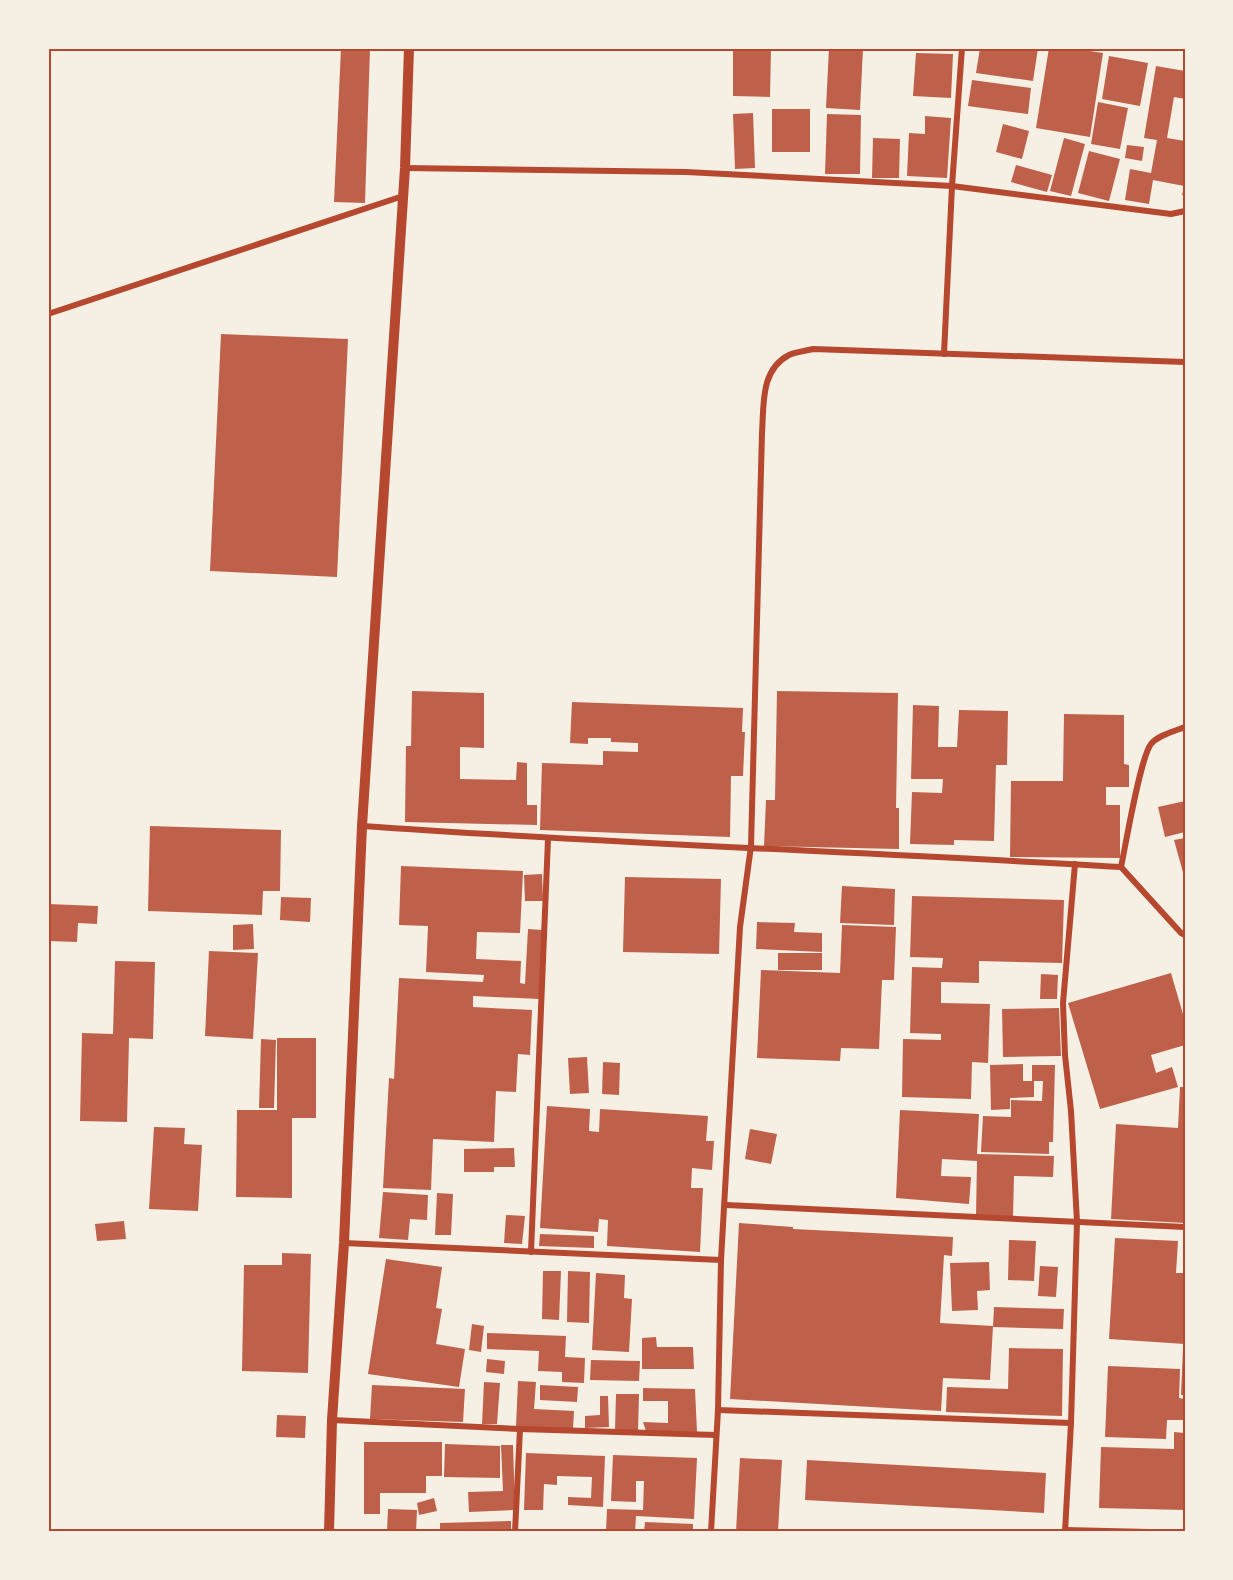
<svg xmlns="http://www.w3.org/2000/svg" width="1233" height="1580" viewBox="0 0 1233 1580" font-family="Poppins,sans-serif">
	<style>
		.building { fill: #bf614a }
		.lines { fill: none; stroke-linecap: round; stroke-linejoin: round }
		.minor { stroke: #b5482f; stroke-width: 6 }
		.tertiary { stroke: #b5482f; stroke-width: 10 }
		.neatline { fill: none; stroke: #b5482f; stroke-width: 2 }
	</style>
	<rect width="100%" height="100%" fill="#f6efe4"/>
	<!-- building -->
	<g class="building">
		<path d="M341 48H370L365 203 334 202Z"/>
		<path d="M733 48H771L770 97 733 96Z"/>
		<path d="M829 48H863L860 110 826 108Z"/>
		<path d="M980 48H1038L1033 81 976 73Z"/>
		<path d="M1049 48H1070L1103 53 1090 137 1036 128Z"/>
		<path d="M916 53 953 54 951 98 913 96Z"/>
		<path d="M1109 56 1148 63 1140 106 1102 99Z"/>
		<path d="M1156 66 1185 71V99L1174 97 1167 138 1185 141V195H1182L1184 186 1153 180 1149 204 1125 200 1130 169 1151 173 1157 140 1144 138Z"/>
		<path d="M972 80 1031 88 1028 114 968 106Z"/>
		<path d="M1098 102 1128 108 1120 149 1091 144Z"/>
		<rect x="772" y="109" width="38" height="43"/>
		<path d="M753 113 755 168 735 169 733 114Z"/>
		<path d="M827 114 861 115 860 174H825Z"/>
		<path d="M925 116 951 118 947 178 907 176 909 133 925 134Z"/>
		<path d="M1003 124 1029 131 1022 159 996 152Z"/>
		<path d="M873 138 900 139 899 178H872Z"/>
		<path d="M1064 138 1085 144 1071 196 1050 191Z"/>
		<path d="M1127 145 1144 147 1142 161 1125 158Z"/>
		<path d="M1089 151 1120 159 1109 201 1078 193Z"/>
		<path d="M1016 165 1052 175 1047 192 1011 182Z"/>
		<path d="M221 334 348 339 337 577 210 571Z"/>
		<path d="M412 691 484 693V748L460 747V779L516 780 517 762 527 763V805H537V825L405 822 406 746H411Z"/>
		<path d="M777 691 898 693 896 808H899V849L764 846 766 800H775Z"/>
		<path d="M572 702 743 708 742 732H745L743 776H731L730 837 540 830 542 763 603 765V751L638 752V743L611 742V738H588V744L570 743Z"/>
		<path d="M913 705 939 706 938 747H957L959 710 1008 711 1007 765H996L994 841 954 840V845L910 844 912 792 942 793 943 779H911Z"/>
		<path d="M1064 714 1124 715V764L1129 765V787H1106V805H1120V858L1010 857 1011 781H1063Z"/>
		<path d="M1185 801V832L1165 837 1158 807Z"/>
		<path d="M150 826 281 830 280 891H263L262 915 148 911Z"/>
		<path d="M1185 838V876H1184L1174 840Z"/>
		<path d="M401 866 523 871 520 933 477 932 476 959 521 961 520 983 525 984 528 929 542 930 539 999 473 996V1007L532 1010 530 1055 518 1054 516 1092 496 1091 494 1142 433 1139 431 1190 383 1188 389 1078 394 1079 399 978 483 982 484 975 426 972 428 926 399 925Z"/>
		<path d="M542 874 543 901H525L524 875Z"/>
		<path d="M625 877 721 879 719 954 623 952Z"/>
		<path d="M842 886 895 889 894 925 840 923Z"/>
		<path d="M912 896 1064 900 1062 963 979 961V983L941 982V1003L990 1004 988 1063 972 1062 971 1099 902 1097 903 1039 941 1040V1034L910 1033 912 967 942 968 943 958 910 957Z"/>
		<path d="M281 897 311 898 310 922 280 920Z"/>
		<path d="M48 904 98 906 97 924 78 923 77 942 48 941Z"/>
		<path d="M757 922 795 923 794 932 822 933V952L756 949Z"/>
		<path d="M253 924 254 949 233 950V925Z"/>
		<path d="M842 925 896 927 894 980H882L879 1049 841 1048 840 1061 757 1058 761 970 840 973Z"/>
		<path d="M209 951 258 953 253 1039 205 1036Z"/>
		<rect x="778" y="953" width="44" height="17"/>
		<path d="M115 961 155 962 153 1039 129 1038 127 1122 80 1121 82 1033 113 1034Z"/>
		<path d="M1171 973 1185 1021V1045L1151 1055 1156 1073 1172 1067 1178 1087 1100 1109 1068 1003Z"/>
		<path d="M1041 974 1058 975 1057 999H1040Z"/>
		<path d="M1059 1008 1061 1056 1003 1057 1002 1009Z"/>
		<path d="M277 1038H316V1118H292V1198L236 1197 237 1110H277Z"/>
		<path d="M261 1039 276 1040 274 1108H259Z"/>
		<path d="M587 1057 589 1093 570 1094 568 1058Z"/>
		<path d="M603 1062 620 1063 619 1095 602 1094Z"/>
		<path d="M1023 1064V1081H1032V1065H1055L1053 1142H1049V1154L981 1152 983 1116 1011 1117V1100L1042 1101 1043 1081H1034V1097L1010 1098V1109L991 1110 990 1065Z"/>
		<path d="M1180 1087H1185V1223L1111 1219 1116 1124 1178 1128Z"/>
		<path d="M547 1106 590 1109 589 1131 599 1132 600 1109 708 1116 706 1141H714L712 1170 692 1168 691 1188H703L700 1252 607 1246 608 1220 599 1219 598 1232 540 1228Z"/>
		<path d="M900 1110 979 1114 977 1154 1054 1156 1053 1177 1014 1176 1013 1217 976 1216 977 1161 942 1159 941 1176 971 1177 969 1204 896 1198Z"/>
		<path d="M154 1127 185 1128 184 1144 202 1145 198 1211 149 1209Z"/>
		<path d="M750 1129 777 1134 771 1164 745 1159Z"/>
		<path d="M514 1148 515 1167H494V1172H464V1149Z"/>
		<path d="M383 1192 428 1195 427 1220 410 1219 408 1240 379 1238Z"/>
		<path d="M437 1193 453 1194 451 1235H435Z"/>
		<path d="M506 1215 525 1216 522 1244 504 1243Z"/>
		<path d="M124 1221 126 1239 97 1241 95 1224Z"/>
		<path d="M739 1223 793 1227V1229L953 1237 952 1256 944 1255 940 1323 993 1326 990 1380 943 1378 941 1411 730 1399Z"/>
		<path d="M540 1234 594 1236V1248L539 1246Z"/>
		<path d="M1115 1238 1178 1241 1176 1273H1185V1344L1109 1339Z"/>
		<path d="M1009 1240 1036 1241 1034 1281 1008 1280Z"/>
		<path d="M282 1253 311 1254 308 1373 242 1371 244 1265H282Z"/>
		<path d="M386 1259 442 1267 436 1308 442 1309 436 1344 465 1349 459 1387 368 1374Z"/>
		<path d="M989 1262 990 1290 977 1291 978 1310 952 1311 950 1263Z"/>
		<path d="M1040 1266 1058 1267 1056 1297 1038 1296Z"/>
		<path d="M543 1271H561L559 1320 542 1319Z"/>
		<path d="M568 1271 590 1272 589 1323 567 1322Z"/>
		<path d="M596 1273 625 1275 624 1298 632 1299 629 1352 592 1350Z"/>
		<path d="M994 1307 1064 1309 1063 1329 993 1327Z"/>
		<path d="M472 1324 484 1326 481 1352 469 1350Z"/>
		<path d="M487 1333 566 1336 565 1357 585 1358 584 1383 562 1382V1372L538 1371 539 1351 487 1349Z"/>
		<path d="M656 1337 657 1347H693L694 1369H642V1338Z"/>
		<path d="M1009 1348 1063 1349 1062 1416 946 1412 947 1387 1008 1389Z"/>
		<path d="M1183 1349H1185V1395H1181Z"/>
		<path d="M487 1359 505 1361 504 1374 486 1372Z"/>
		<path d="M591 1360 640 1361 639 1381 590 1380Z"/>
		<path d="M1108 1366 1180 1369 1179 1398 1185 1399V1420H1167L1166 1439 1105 1437Z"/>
		<path d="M518 1381 536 1382 534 1409 574 1411 573 1429 516 1427Z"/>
		<path d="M484 1382 500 1383 497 1424H482Z"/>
		<path d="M372 1385 465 1389 463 1422 370 1419Z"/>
		<path d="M540 1385 578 1387 577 1402 540 1400Z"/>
		<path d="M643 1388 695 1389 697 1432 646 1431 643 1422 668 1423V1401H643Z"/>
		<path d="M616 1394H639L638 1431 615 1430Z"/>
		<path d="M600 1396H608L609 1427 585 1428V1416L600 1415Z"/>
		<path d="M277 1415 306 1416 305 1438 276 1437Z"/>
		<path d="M1174 1432 1185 1433V1510L1099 1508 1101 1447 1174 1449Z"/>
		<path d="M364 1442H442V1476H426V1493H380V1514H364Z"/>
		<path d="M445 1444 500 1446V1478L444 1477Z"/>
		<path d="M501 1445H513L515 1510 469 1512 468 1492 503 1491Z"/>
		<path d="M526 1453 605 1456 603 1507 568 1505V1497L591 1498 592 1477 557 1476V1485L544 1484 543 1510H524Z"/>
		<path d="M613 1455 697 1458 694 1519 636 1516 635 1532H606L607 1509 643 1510 644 1481H636V1502L611 1501Z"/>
		<path d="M740 1458 782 1460 778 1532H736Z"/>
		<path d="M807 1460 1046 1473 1044 1513 805 1500Z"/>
		<path d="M434 1498 437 1511 419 1515 417 1503Z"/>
		<path d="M388 1509 417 1510 416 1532 387 1531Z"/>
		<path d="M511 1521V1532H440V1523Z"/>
		<path d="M645 1522 693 1524V1532H644Z"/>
	</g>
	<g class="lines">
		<!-- minor -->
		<g class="minor">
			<path d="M405 168 686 172 952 186 1171 214 1185 211"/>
			<path d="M48 314 403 196"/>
			<path d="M944 354 952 186 962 48"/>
			<path d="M362 826C615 844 868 852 1121 867L1181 933 1185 935"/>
			<path d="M1121 867C1126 844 1140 758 1151 744 1158 735 1175 731 1185 727"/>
			<path d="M726 1205 1185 1227"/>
			<path d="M344 1243 721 1260"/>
			<path d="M531 1252 548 839"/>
			<path d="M718 1410 1071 1423"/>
			<path d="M332 1420 520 1429 716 1435"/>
			<path d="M1065 1530 1149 1532"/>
			<path d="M515 1532 520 1429"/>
			<path d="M711 1532 718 1410 721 1260 740 927 751 846 762 433C764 405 760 370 789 355 796 352 805 351 813 349L1185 362"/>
			<path d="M1065 1532 1071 1423 1077 1222 1071 1111 1065 1055 1063 1003 1075 864"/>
		</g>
		<!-- tertiary -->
		<path class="tertiary" d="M329 1532 332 1420 344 1243 362 826 405 168 409 48"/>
	</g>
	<!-- border -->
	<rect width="1233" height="1580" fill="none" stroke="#f6efe4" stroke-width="99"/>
	<rect x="50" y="50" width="1134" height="1480" class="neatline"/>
</svg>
